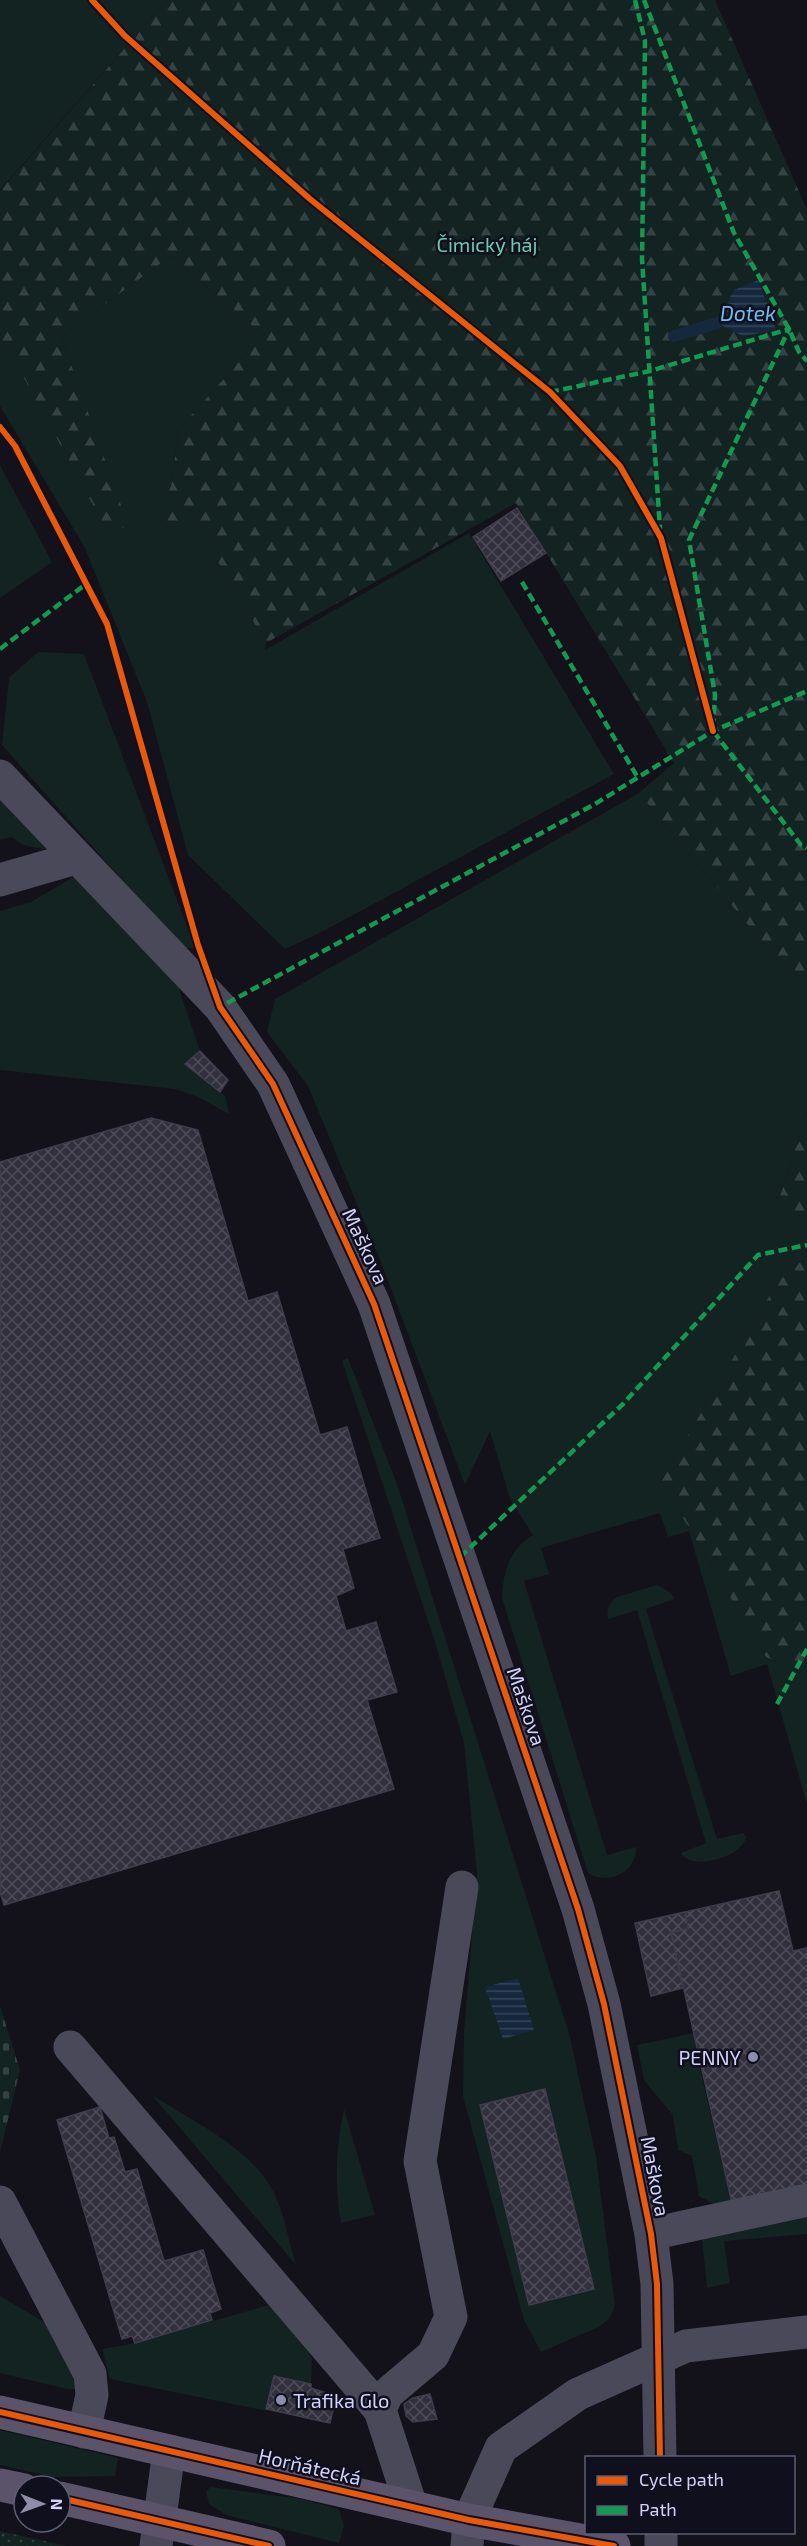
<svg xmlns="http://www.w3.org/2000/svg" width="807" height="2546" viewBox="0 0 807 2546" font-family="'Exo 2',sans-serif">
	<style>
		.grass { fill: #132322; fill-rule: evenodd }
		.forest { fill: url(#forest-firs) }
		.cemetery { fill: url(#cemetery-stones) }
		.park { fill: url(#park-dots) }
		.water { fill: url(#water-rules) }
		.lines { fill: none; stroke-linecap: round; stroke-linejoin: round }
		.stream { stroke: #15283d; stroke-width: 12 }
		.building { fill: url(#building-cross-hatch); stroke: #3e3c4d; stroke-width: 1.5 }
		.minor { stroke: #494959; stroke-width: 33 }
		.major { stroke: #5a536a; stroke-width: 33 }
		.quiet { stroke: #139951; stroke-width: 4.5; stroke-dasharray: 9 4.5; stroke-linecap: butt }
		.cycleway-casing { stroke: #100f1d; stroke-width: 10 }
		.cycleway { stroke: #e8590c; stroke-width: 6 }
		.poi-dot { fill: #8e8eab; stroke: #100f1d; stroke-width: 2 }
		.labels { text-anchor: middle; dominant-baseline: central; stroke-width: 5; stroke-linejoin: round; paint-order: stroke }
		.park-label { font-size: 20px; fill: #68ceaa; stroke: #100f1d }
		.street-label { font-size: 20px; fill: #d1d1f9; stroke: #100f1d }
		.poi-label { font-size: 20px; fill: #d1d1f9; stroke: #100f1d; text-anchor: end }
		.water-label { font-size: 21px; font-style: italic; fill: #6dbdea; stroke: #100f1d }
	</style>
	<defs>
		<pattern id="forest-firs" width="22" height="20" patternUnits="userSpaceOnUse" patternTransform="scale(1.5)"><rect width="22" height="20" fill="#132322"/><path d="M5 1l3.5 6h-7zM16 11l3.5 6h-7z" fill="#344243"/></pattern>
		<pattern id="cemetery-stones" width="16" height="16" patternUnits="userSpaceOnUse" patternTransform="scale(1.5)"><rect width="16" height="16" fill="#132322"/><path d="M2 7V4a2 2 0 0 1 4 0v3zM10 15v-3a2 2 0 0 1 4 0v3z" fill="#344243"/></pattern>
		<pattern id="park-dots" width="8" height="8" patternUnits="userSpaceOnUse" patternTransform="scale(1.5)"><rect width="8" height="8" fill="#132322"/><path d="M2 2h.1M6 6h.1" fill="none" stroke="#344243" stroke-width="1.8" stroke-linecap="round"/></pattern>
		<pattern id="water-rules" width="6" height="5" patternUnits="userSpaceOnUse" patternTransform="scale(1.5)"><rect width="6" height="5" fill="#15283d"/><path d="M0 2.5h6" fill="none" stroke="#36465a"/></pattern>
		<pattern id="building-cross-hatch" width="8" height="8" patternUnits="userSpaceOnUse" patternTransform="scale(1.5)"><rect width="8" height="8" fill="#31303c"/><path d="M0 0l8 8M0 8l8-8" fill="none" stroke="#4e4d59"/></pattern>
	</defs>
	<rect width="100%" height="100%" fill="#13121a"/>
	<!-- grass -->
	<g class="grass">
		<path d="M0 0H167L0 190Z"/>
		<path d="M171 256 263 335 179 429 171 486 156 523 194 527 205 540 266 643 265 650 469 533 614 774 318 934 285 949 188 855 147 702 84 546 0 406V349L17 365 128 528 61 336Z"/>
		<path d="M0 465 52 562 0 598Z"/>
		<path d="M38 652 84 654 195 948H183L2 745 9 678Z"/>
		<path d="M0 786 49 850 23 845 12 837 0 840Z"/>
		<path d="M639 793 768 949 807 987V1111L778 1203 807 1235V1259L784 1271 661 1481 766 1657 807 1676V1804L767 1664 731 1676 689 1531 668 1537 660 1513 541 1548 549 1574 524 1581 607 1855 636 1847C637 1872 609 1886 588 1873L502 1598C503 1571 510 1549 533 1535L510 1499 490 1431 465 1485 381 1262 308 1086 267 1032 275 999Z"/>
		<path d="M77 875 175 977 200 1051 185 1064 225 1096 229 1114 198 1097 175 1089 0 1070V911L31 902Z"/>
		<path d="M348 1358 398 1487 570 2037 596 2157 615 2306 609 2319 599 2327 541 2352 524 2320 463 2096 464 2032 477 1874 464 1743 436 1645 342 1361ZM545 2089 593 2289 529 2305 480 2105Z"/>
		<path d="M657 1585 671 1593 674 1599 646 1609 717 1839 743 1833 746 1837C743 1857 691 1872 681 1853L706 1843 637 1610 608 1619C606 1610 609 1602 617 1597Z"/>
		<path d="M694 2033 703 2082 732 2203 719 2207 699 2196 692 2156 678 2150 673 2115 644 2080 637 2045Z"/>
		<path d="M152 2095C192 2121 253 2149 274 2193 285 2215 289 2242 296 2265Z"/>
		<path d="M344 2109 375 2215 341 2223C334 2184 336 2147 344 2109Z"/>
		<path d="M807 2215V2234L724 2241 730 2283 707 2288 702 2238Z"/>
		<path d="M0 2296 46 2323 74 2363 75 2389H67L0 2373Z"/>
		<path d="M269 2305 305 2345 312 2359 311 2384 274 2376 267 2411 110 2379 102 2349 135 2343Z"/>
		<path d="M0 2430 118 2458 115 2476 52 2477 0 2465Z"/>
		<path d="M211 2487 302 2499 339 2509 344 2526 339 2543 226 2515 209 2504 206 2491Z"/>
	</g>
	<!-- forest -->
	<g class="forest">
		<path d="M167 0H715L807 210V987L768 949 639 793 674 763 516 503 266 643 205 540 194 527 155 524 171 486 179 429 263 335 171 256 61 336 129 528 105 527 17 365 0 349V191Z"/>
		<path d="M807 1111V1235L778 1203Z"/>
		<path d="M807 1259V1676L766 1657 661 1481 784 1271Z"/>
	</g>
	<!-- cemetery -->
	<path class="cemetery" d="M0 2006 20 2070 0 2152Z"/>
	<!-- park -->
	<path class="park" d="M0 2531 67 2546H0Z"/>
	<!-- water -->
	<g class="water">
		<path d="M758 280 776 330 743 336 717 323 734 290Z"/>
		<path d="M518 1978 534 2030 503 2039 485 1987Z"/>
	</g>
	<g class="lines">
		<!-- stream -->
		<path class="stream" d="M674 336 717 323"/>
	</g>
	<!-- building -->
	<g class="building">
		<path d="M517 508 546 553 501 581 473 537Z"/>
		<path d="M200 1051 228 1080 220 1092 185 1064Z"/>
		<path d="M151 1118 198 1130 248 1301 277 1292 320 1435 347 1427 380 1538 343 1549 354 1588 336 1596 346 1631 376 1622 397 1692 367 1700 394 1789 4 1905 0 1892V1162Z"/>
		<path d="M779 1891 793 1951 807 1948V2186L732 2203 671 1932 688 1929 685 1912Z"/>
		<path d="M685 1912 688 1929 671 1932 683 1988 651 1996 635 1923Z"/>
		<path d="M545 2089 594 2289 529 2305 480 2105Z"/>
		<path d="M100 2107 109 2138 114 2137 125 2172 137 2169 164 2261 203 2250 221 2309 210 2313 212 2320 135 2343 132 2336 122 2339 57 2120Z"/>
		<path d="M274 2376 311 2384V2388L333 2395 335 2401 330 2423 266 2409Z"/>
		<path d="M430 2394 437 2419 413 2422 406 2416 404 2404 413 2398Z"/>
	</g>
	<g class="lines">
		<!-- minor -->
		<g class="minor">
			<path d="M0 776 220 1007 273 1084 374 1304 578 1909 604 2004 651 2234 657 2284 660 2458"/>
			<path d="M0 880 76 858"/>
			<path d="M70 2047 380 2410"/>
			<path d="M0 2202 90 2374 92 2395 84 2432"/>
			<path d="M651 2234 807 2200"/>
			<path d="M411 2506 380 2410 387 2394 433 2355 451 2317 420 2161 462 1887"/>
			<path d="M661 2532V2546"/>
			<path d="M156 2546 169 2451"/>
			<path d="M467 2546 469 2520 501 2448 578 2394 686 2346 807 2332"/>
		</g>
		<!-- major -->
		<g class="major">
			<path d="M0 2412 469 2520 614 2546"/>
			<path d="M0 2485 24 2490"/>
			<path d="M60 2498 269 2546"/>
		</g>
		<!-- quiet -->
		<g class="quiet">
			<path d="M635 0 645 41 642 259 660 529"/>
			<path d="M644 0 734 233 789 329 799 352 807 361"/>
			<path d="M550 392 650 371 789 329 689 540 715 695 713 731 801 845 807 848"/>
			<path d="M522 582 638 778"/>
			<path d="M0 649 86 584"/>
			<path d="M218 1002 220 1007 595 804 713 731 807 691"/>
			<path d="M460 1557 623 1404 758 1255 807 1245"/>
			<path d="M777 1704 807 1649"/>
		</g>
		<!-- cycleway casing -->
		<g class="cycleway-casing">
			<g id="cycleway">
				<path d="M92 0 125 36 310 199 550 392 620 466 661 538 713 731"/>
				<path d="M0 427 15 446 107 624 198 945 220 1007 273 1084 374 1304 578 1909 604 2004 651 2234 657 2284 660 2458"/>
				<path d="M0 2412 469 2520 614 2546"/>
				<path d="M60 2498 269 2546"/>
			</g>
		</g>
		<!-- cycleway -->
		<use href="#cycleway" class="cycleway"/>
	</g>
	<!-- markers -->
	<g class="poi-dot">
		<circle cx="753" cy="2057" r="6"/>
		<circle cx="281" cy="2400" r="6"/>
	</g>
	<g class="labels">
		<!-- park labels -->
		<g class="park-label">
			<text x="487" y="244">Čimický háj</text>
		</g>
		<!-- street labels -->
		<g class="street-label">
			<text transform="translate(366 1246) rotate(65)">Maškova</text>
			<text transform="translate(527 1706) rotate(71)">Maškova</text>
			<text transform="translate(656 2176) rotate(79)">Maškova</text>
			<text transform="translate(310 2466) rotate(13)">Horňátecká</text>
		</g>
		<!-- poi labels -->
		<g class="poi-label">
			<text x="741" y="2057">PENNY</text>
			<text x="293" y="2400" text-anchor="start">Trafika Glo</text>
		</g>
		<!-- water labels -->
		<g class="water-label">
			<text x="748" y="312">Dotek</text>
		</g>
	</g>
	<!-- legend -->
	<rect x="585" y="2456" width="210" height="78" fill="#100f1d" stroke="#5d5d75" stroke-width="1.5"/>
	<rect x="597" y="2476" width="30" height="9" fill="#e8590c" stroke="#5d5d75" stroke-width="1.5"/>
	<text x="639" y="2486" font-size="18" fill="#d1d1f9">Cycle path</text>
	<rect x="597" y="2506" width="30" height="9" fill="#139951" stroke="#5d5d75" stroke-width="1.5"/>
	<text x="639" y="2516" font-size="18" fill="#d1d1f9">Path</text>
	<!-- north arrow -->
	<g transform="translate(42 2504) rotate(91)"><circle r="28" fill="#100f1d" stroke="#5d5d75" stroke-width="1.5"/>
	<path d="M0-4.5L10 22L0 15L-10 22Z" fill="#8e8eab"/>
	<text y="-9" font-size="16" font-weight="bold" text-anchor="middle" fill="#d1d1f9">N</text>
	</g>
</svg>
